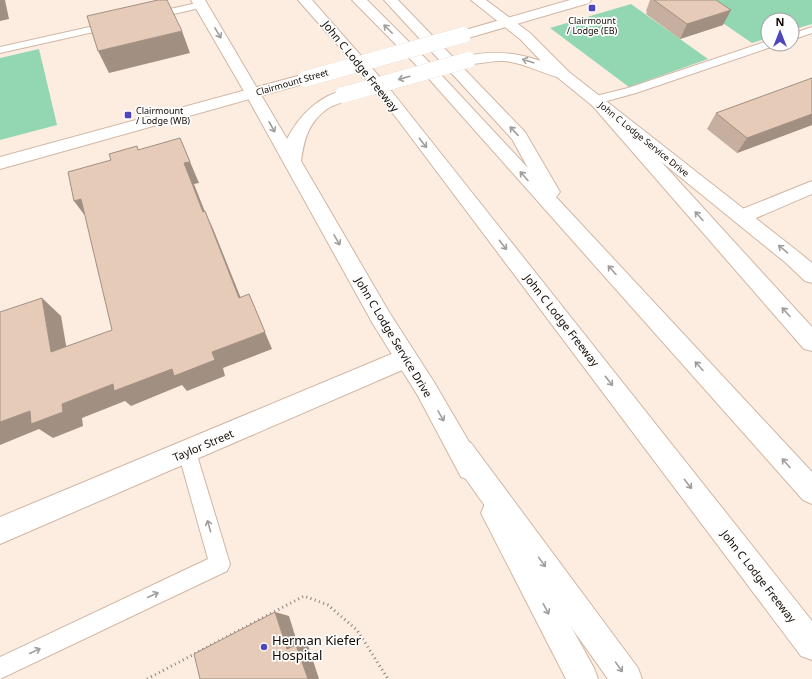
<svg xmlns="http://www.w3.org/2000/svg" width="812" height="679" viewBox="0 0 812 679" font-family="'Noto Sans',sans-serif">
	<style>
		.green { fill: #92d6b2 }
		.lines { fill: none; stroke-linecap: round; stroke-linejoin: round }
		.service-casing { stroke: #d0b6a3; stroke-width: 2 }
		.minor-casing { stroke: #d0b6a3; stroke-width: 2 }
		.secondary-casing { stroke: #d0b6a3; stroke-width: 2 }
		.motorway-casing { stroke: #d0b6a3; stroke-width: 2 }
		.path { stroke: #8d8077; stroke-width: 3; stroke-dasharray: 1 3.5; stroke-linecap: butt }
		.service { fill: #fff; fill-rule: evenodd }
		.minor { fill: #fff; fill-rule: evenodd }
		.secondary { fill: #fff; fill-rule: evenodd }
		.motorway { fill: #fff; fill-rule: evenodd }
		.minor-bridge-casing { stroke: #d0b6a3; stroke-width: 16; stroke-linecap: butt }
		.secondary-bridge-casing { stroke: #d0b6a3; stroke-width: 16; stroke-linecap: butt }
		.minor-bridge { stroke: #fff; stroke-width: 16 }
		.secondary-bridge { stroke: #fff; stroke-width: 16 }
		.wall { fill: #c6af9e }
		.shaded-wall { fill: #a18f81 }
		.building { fill: #e6ccb8; stroke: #a18f81 }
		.oneway { stroke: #a19d9b }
		.poi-dot { fill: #4f46bd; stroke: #fdfdfd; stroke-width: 1.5 }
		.labels { text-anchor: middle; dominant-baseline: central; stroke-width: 3.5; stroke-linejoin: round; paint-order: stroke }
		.far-poi-label { font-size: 9px; fill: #130b05; stroke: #fdfdfd }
		.far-street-label { font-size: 9px; fill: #130b05; stroke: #fdfdfd }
		.street-label { font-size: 11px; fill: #130b05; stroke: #fdfdfd }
		.near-poi-label { font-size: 13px; fill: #130b05; stroke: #fdfdfd; text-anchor: start }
	</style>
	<rect width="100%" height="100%" fill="#fdede1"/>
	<!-- green -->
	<g class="green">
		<path d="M689 0H812V24L792 30V20H768V38L752 43Z"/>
		<path d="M631 4 708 59 629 87 550 28Z"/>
		<path d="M39 49 57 125 0 140V58Z"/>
	</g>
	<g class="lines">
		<!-- service casing -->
		<g class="service-casing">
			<g id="service">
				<path d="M201 2 204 3 206 5 204 7 152 19 147 16 148 14Z"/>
				<path d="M112 22 116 23 117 25 116 27 0 53V47Z"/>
				<path d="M812 27V33L792 40V34Z"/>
				<path d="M768 41V44H775L774 46 636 93 596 104 592 103 590 100 592 97 628 88Z"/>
				<path d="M187 443 193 446 196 452 230 564 227 571 0 679V657L208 559 178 452 181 446Z"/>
			</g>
		</g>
		<!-- minor casing -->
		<g class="minor-casing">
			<g id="minor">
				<path d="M570 0H591L589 3 468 38 463 39 458 38 456 35 458 32Z"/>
				<path d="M305 74 310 76 313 79 310 82 0 169V157Z"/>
				<path d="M812 181V194L742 224 735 222 733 217 735 212Z"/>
				<path d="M406 348 414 351 417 358 414 365 0 544V517Z"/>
			</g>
		</g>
		<!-- secondary casing -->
		<g class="secondary-casing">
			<g id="secondary">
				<path d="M191 0H205L287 139C297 120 309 106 328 96 335 93 340 90 349 92L351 95C346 103 334 104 327 109 308 123 304 140 301 161L389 312 434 382 479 459 483 468 479 477 470 480 461 477 418 396 373 324 245 93Z"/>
				<path d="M471 0H486L530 33 569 72 800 253 812 263V283L805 281 786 263 557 77C539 72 522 62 503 61 490 60 474 66 463 63L461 60 463 57C490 50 515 52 541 61L520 39Z"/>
				<path d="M494 500 503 504 594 668 598 679H566L481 513 485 504Z"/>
			</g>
		</g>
		<!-- motorway casing -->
		<g class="motorway-casing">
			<g id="motorway">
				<path d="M298 0H312L385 83 812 621V660L801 656 398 120 350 59Z"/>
				<path d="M352 0H367L432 65 528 168 512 139 384 0H398L525 132 560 192 556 197 812 472V504L803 500 422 71Z"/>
				<path d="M596 95 602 97 812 327V351L804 349 590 103 588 100 590 97Z"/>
				<path d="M462 440 471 443 638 668 642 679H608L453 461 450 452 453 443Z"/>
			</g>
		</g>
		<!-- path -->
		<path class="path" d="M147 679 304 596 328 605 357 630 388 679"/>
		<!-- service -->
		<use href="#service" class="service"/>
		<!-- minor -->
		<use href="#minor" class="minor"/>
		<!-- secondary -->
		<use href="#secondary" class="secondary"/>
		<!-- motorway -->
		<use href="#motorway" class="motorway"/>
		<!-- minor-bridge casing -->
		<g class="minor-bridge-casing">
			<path id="minor-bridge" d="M305 79 463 35"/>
		</g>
		<!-- secondary-bridge casing -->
		<g class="secondary-bridge-casing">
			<path id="secondary-bridge" d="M343 95 468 60"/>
		</g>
		<!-- minor-bridge -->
		<use href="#minor-bridge" class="minor-bridge"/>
		<!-- secondary-bridge -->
		<use href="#secondary-bridge" class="secondary-bridge"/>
	</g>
	<!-- wall -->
	<g class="wall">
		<path d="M650 0H716L723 25 680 39 646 14 647 12 646 11Z"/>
		<path d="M812 78V125L737 153 707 129 716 113 811 79Z"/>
	</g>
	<!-- shaded-wall -->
	<g class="shaded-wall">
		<path d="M0 0H5L9 19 0 21Z"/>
		<path d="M731 10 723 25 680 39 687 24Z"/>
		<path d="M182 31 190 53 109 73 98 51Z"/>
		<path d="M812 114V125L737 153 747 138Z"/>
		<path d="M180 138 199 183 194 184 213 232 203 212 184 163Z"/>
		<path d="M81 199 89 221 74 201Z"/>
		<path d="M205 211 214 231 248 316 239 298Z"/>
		<path d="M249 294 272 349 223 368 225 376 187 391 182 385 131 406 125 401 82 418 83 426 53 438 39 429 0 445V422L30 411 62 404 113 384 212 352Z"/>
		<path d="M42 298 61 316 70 368 51 352Z"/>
		<path d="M275 612 289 616 298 645H308L319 679H308L287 649Z"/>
	</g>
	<!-- building -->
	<g class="building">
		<path d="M158 0H167L182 31 98 51 87 16Z"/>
		<path d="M654 0H716L731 10 687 24Z"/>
		<path d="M812 78V114L747 138 716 113Z"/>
		<path d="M180 138 190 162 184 163 203 212 205 211 239 298 249 294 265 332 212 352 215 360 174 376 172 369 114 391 113 384 62 404 63 412 31 424 30 411 0 422V312L42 298 51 352 112 330 81 199 74 201 68 172 111 160 109 154 137 146 138 150Z"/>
		<path d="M275 612 287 649 296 645 308 679H200L194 654Z"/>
	</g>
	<!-- one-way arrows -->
	<defs><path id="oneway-shaft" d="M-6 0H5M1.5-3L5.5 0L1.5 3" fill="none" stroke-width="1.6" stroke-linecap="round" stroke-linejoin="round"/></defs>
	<g class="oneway">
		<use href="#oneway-shaft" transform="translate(388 29) rotate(-135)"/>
		<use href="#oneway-shaft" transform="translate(218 33) rotate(59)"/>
		<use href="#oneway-shaft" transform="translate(528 61) rotate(-162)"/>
		<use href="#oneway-shaft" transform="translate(404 78) rotate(164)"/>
		<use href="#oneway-shaft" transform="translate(272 127) rotate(61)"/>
		<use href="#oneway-shaft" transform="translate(514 131) rotate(-133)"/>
		<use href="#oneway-shaft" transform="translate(423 143) rotate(52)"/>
		<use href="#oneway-shaft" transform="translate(524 176) rotate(-132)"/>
		<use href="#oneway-shaft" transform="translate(699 216) rotate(-132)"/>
		<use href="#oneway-shaft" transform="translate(337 240) rotate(60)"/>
		<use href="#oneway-shaft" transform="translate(503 245) rotate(52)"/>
		<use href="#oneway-shaft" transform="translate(783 249) rotate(-141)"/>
		<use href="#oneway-shaft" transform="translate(612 270) rotate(-132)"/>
		<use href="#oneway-shaft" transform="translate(786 312) rotate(-132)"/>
		<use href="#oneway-shaft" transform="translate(699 366) rotate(-132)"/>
		<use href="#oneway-shaft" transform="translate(609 381) rotate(52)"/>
		<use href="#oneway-shaft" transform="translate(441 416) rotate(60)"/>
		<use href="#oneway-shaft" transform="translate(786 463) rotate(-132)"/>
		<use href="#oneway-shaft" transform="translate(688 484) rotate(52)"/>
		<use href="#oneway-shaft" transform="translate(209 526) rotate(-106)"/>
		<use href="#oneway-shaft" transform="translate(542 562) rotate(54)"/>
		<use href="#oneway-shaft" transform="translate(153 595) rotate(-25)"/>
		<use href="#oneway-shaft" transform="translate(546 609) rotate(62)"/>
		<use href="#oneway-shaft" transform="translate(35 651) rotate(-25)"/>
		<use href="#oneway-shaft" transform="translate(619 667) rotate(54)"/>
	</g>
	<!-- markers -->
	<g class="poi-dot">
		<rect x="588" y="4" width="8" height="8" rx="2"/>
		<rect x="124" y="111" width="8" height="8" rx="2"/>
		<circle cx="264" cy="647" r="4"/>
	</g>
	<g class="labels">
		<!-- far-poi labels -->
		<g class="far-poi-label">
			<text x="592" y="20">Clairmount<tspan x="592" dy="10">/ Lodge (EB)</tspan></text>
			<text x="136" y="110" text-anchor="start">Clairmount<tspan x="136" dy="10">/ Lodge (WB)</tspan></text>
		</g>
		<!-- far-street labels -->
		<g class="far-street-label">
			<text transform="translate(292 82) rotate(-16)">Clairmount Street</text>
			<text transform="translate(644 139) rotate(39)">John C Lodge Service Drive</text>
		</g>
		<!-- street labels -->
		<g class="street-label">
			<text transform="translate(361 66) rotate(51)">John C Lodge Freeway</text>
			<text transform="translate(562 320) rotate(52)">John C Lodge Freeway</text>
			<text transform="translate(394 337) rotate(59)">John C Lodge Service Drive</text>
			<text transform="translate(203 445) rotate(-23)">Taylor Street</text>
			<text transform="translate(759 576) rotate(52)">John C Lodge Freeway</text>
		</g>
		<!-- near-poi labels -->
		<g class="near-poi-label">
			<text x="272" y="640">Herman Kiefer<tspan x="272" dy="15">Hospital</tspan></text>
		</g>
	</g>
	<!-- north arrow -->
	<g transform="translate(780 32)"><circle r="19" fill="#fdfdfd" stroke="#9f9c9a"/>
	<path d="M0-3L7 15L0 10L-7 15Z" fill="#4f46bd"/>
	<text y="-6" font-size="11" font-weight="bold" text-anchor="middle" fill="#130b05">N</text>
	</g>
</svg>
